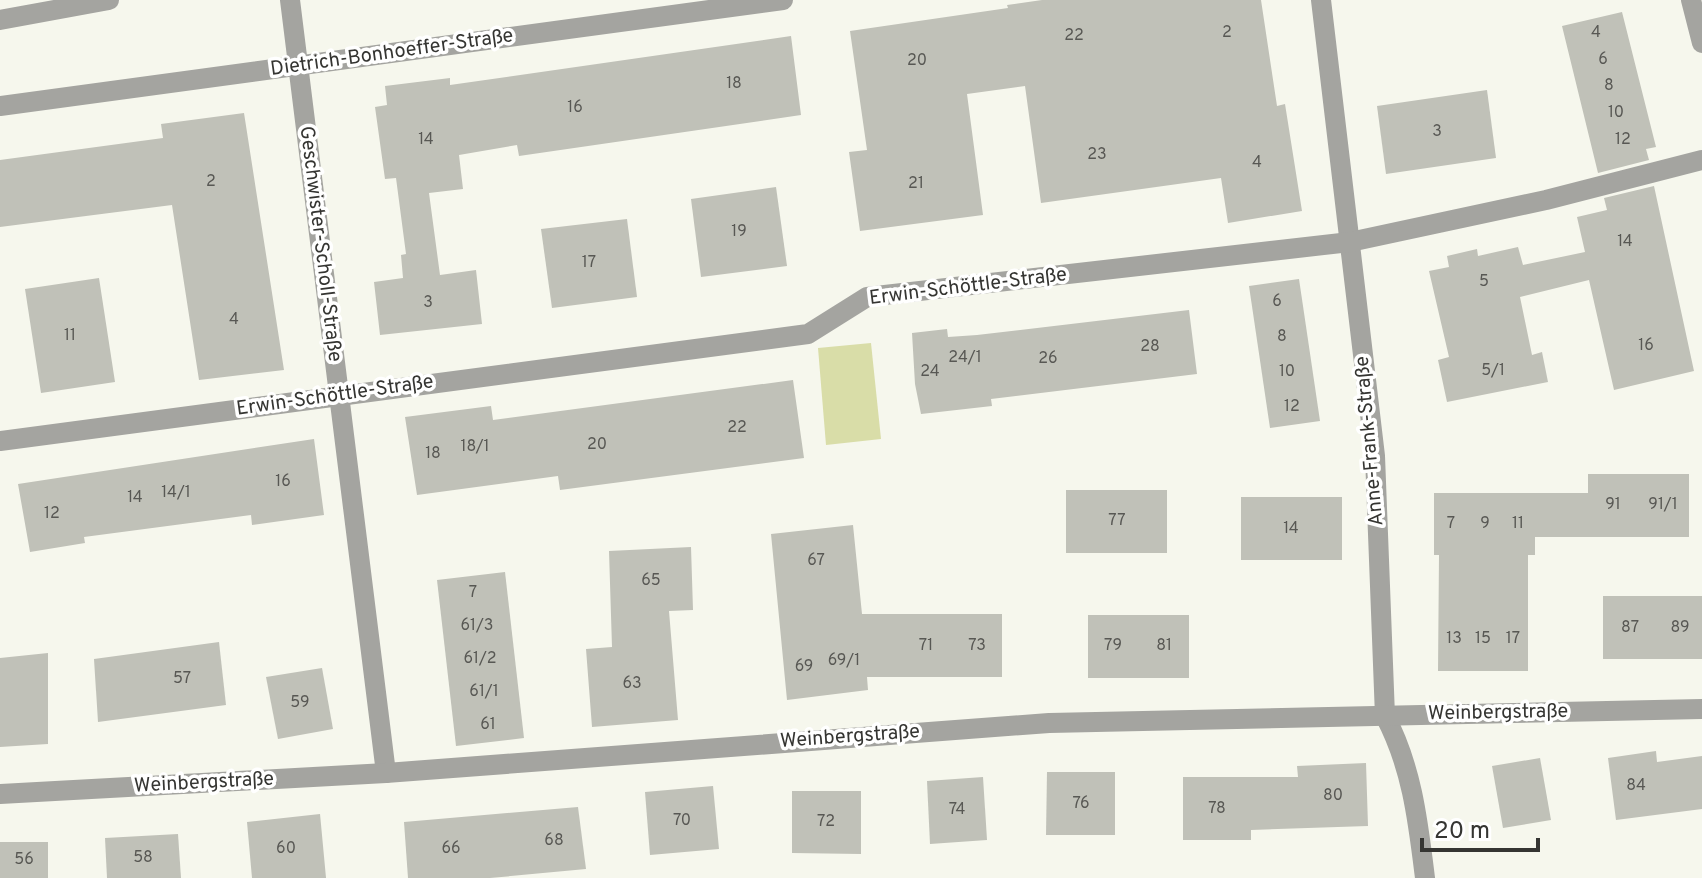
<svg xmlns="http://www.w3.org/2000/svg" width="1702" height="878" viewBox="0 0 1702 878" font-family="Overpass,sans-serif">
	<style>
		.green { fill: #d9dda8 }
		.building { fill: #c0c1b8 }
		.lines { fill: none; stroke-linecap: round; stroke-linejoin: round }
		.minor { stroke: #a4a4a0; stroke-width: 20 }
		.labels { text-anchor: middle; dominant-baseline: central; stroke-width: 7; stroke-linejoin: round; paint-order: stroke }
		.number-label { font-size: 16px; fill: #585854 }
		.street-label { font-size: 20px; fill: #353532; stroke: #fff }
	</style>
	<rect width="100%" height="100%" fill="#f6f7ed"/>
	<!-- green -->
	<path class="green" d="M871 343 881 439 826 445 818 348Z"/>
	<!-- building -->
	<g class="building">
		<path d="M1042 0H1261L1277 106 1285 104 1302 211 1228 223 1221 178 1041 203 1025 86 967 94 983 215 860 231 849 152 867 150 850 31 1008 8 1007 5Z"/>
		<path d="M1622 12 1656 147 1646 149 1649 160 1598 173 1562 26Z"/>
		<path d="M791 36 801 115 519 156 517 145 459 155 463 189 429 193 440 275 476 270 482 324 380 335 374 282 403 278 401 255 406 254 396 178 385 179 375 107 387 105 385 86 450 78V85Z"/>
		<path d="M1487 90 1496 158 1386 174 1377 106Z"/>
		<path d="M244 113 284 370 199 380 172 205 0 227V160L163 138 161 124Z"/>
		<path d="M1654 186 1694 371 1614 390 1589 280 1520 297 1532 355 1542 352 1548 382 1447 402 1438 360 1449 357 1429 271 1449 267 1447 256 1477 249 1478 256 1518 247 1523 265 1585 252 1577 217 1607 210 1604 198Z"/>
		<path d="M776 187 787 266 701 277 691 199Z"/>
		<path d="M627 219 637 297 552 308 541 229Z"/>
		<path d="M99 278 115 382 41 393 25 289Z"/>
		<path d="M1299 279 1320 421 1270 428 1249 286Z"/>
		<path d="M1189 310 1197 374 991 399 992 406 921 414 915 384 912 333 947 329 948 337 977 335Z"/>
		<path d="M793 380 804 458 560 490 558 476 417 495 405 417 491 406 493 420Z"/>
		<path d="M314 439 324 515 252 525 251 515 84 537 85 543 30 552 18 484Z"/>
		<path d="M1588 474H1689V537H1535V555H1528V671H1438L1439 555H1434V493H1588Z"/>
		<rect x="1066" y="490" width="101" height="63"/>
		<rect x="1241" y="497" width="101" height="63"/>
		<path d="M853 525 862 614H1002V677H867L868 690 787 700 771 534Z"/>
		<path d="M691 547 693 610 669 611 678 720 592 727 586 649 612 647 609 551Z"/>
		<path d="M505 572 524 738 456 746 437 580Z"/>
		<rect x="1603" y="596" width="99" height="63"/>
		<rect x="1088" y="615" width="101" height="63"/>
		<path d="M219 642 226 705 98 722 94 659Z"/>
		<path d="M48 653V744L0 747V658Z"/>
		<path d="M322 668 333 729 278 739 266 677Z"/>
		<path d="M1656 751 1657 762 1702 756V809L1616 820 1608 758Z"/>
		<path d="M1540 758 1551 820 1503 828 1492 766Z"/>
		<path d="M1366 763 1368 826 1251 830V840H1183V777H1298L1297 766Z"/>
		<path d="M1047 772H1115V835H1046Z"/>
		<path d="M983 777 987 840 930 844 927 781Z"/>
		<path d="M713 786 719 849 650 855 645 792Z"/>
		<path d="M792 791H861V854L792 853Z"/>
		<path d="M578 807 586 869 490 878H408L404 822Z"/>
		<path d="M320 814 326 878H252L247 822Z"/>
		<path d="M178 834 181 878H107L105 838Z"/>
		<rect x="0" y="842" width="48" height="36"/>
	</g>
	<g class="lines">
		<!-- minor -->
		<g class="minor">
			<path d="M290 0 386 773"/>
			<path d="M1321 0 1375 456 1385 716C1412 767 1418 821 1425 878"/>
			<path d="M1691 0 1702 43"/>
			<path d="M0 20 109 0"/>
			<path d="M0 106 783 0"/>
			<path d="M0 441 808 334 867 297 1350 242 1546 200 1702 160"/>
			<path d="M0 794 386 773 1049 723 1702 709"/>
		</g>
	</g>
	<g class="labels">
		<!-- number labels -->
		<g class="number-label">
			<text x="1227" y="33">2</text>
			<text x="1596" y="33">4</text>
			<text x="1074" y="36">22</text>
			<text x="1603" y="60">6</text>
			<text x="917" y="61">20</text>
			<text x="734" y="84">18</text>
			<text x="1609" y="86">8</text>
			<text x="575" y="108">16</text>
			<text x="1616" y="113">10</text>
			<text x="1437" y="132">3</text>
			<text x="426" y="140">14</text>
			<text x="1623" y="140">12</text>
			<text x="1097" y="155">23</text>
			<text x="1257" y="163">4</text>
			<text x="211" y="182">2</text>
			<text x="916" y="184">21</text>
			<text x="739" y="232">19</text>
			<text x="1625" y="242">14</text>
			<text x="589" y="263">17</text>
			<text x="1484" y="282">5</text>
			<text x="1277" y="302">6</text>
			<text x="428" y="303">3</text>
			<text x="234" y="320">4</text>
			<text x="70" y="336">11</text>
			<text x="1282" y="337">8</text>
			<text x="1646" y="346">16</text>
			<text x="1150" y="347">28</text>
			<text x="965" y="358">24/1</text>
			<text x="1048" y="359">26</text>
			<text x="1493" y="371">5/1</text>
			<text x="930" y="372">24</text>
			<text x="1287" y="372">10</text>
			<text x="1292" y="407">12</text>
			<text x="737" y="428">22</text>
			<text x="597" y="445">20</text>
			<text x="475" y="447">18/1</text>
			<text x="433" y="454">18</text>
			<text x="283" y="482">16</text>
			<text x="176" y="493">14/1</text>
			<text x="135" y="498">14</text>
			<text x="1613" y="505">91</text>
			<text x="1663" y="505">91/1</text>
			<text x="52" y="514">12</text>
			<text x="1117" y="521">77</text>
			<text x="1451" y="524">7</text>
			<text x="1485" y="524">9</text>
			<text x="1518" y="524">11</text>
			<text x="1291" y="529">14</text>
			<text x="816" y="561">67</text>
			<text x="651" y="581">65</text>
			<text x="473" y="593">7</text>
			<text x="477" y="626">61/3</text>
			<text x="1630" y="628">87</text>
			<text x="1680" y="628">89</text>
			<text x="1454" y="639">13</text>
			<text x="1483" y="639">15</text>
			<text x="1513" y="639">17</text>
			<text x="926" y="646">71</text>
			<text x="977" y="646">73</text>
			<text x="1113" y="646">79</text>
			<text x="1164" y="646">81</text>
			<text x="480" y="659">61/2</text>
			<text x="844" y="661">69/1</text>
			<text x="804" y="667">69</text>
			<text x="182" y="679">57</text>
			<text x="632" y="684">63</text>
			<text x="484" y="692">61/1</text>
			<text x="300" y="703">59</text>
			<text x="488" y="725">61</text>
			<text x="1636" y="786">84</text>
			<text x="1333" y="796">80</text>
			<text x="1081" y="804">76</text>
			<text x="1217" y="809">78</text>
			<text x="957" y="810">74</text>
			<text x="682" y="821">70</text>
			<text x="826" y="822">72</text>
			<text x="554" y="841">68</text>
			<text x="286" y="849">60</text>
			<text x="451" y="849">66</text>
			<text x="143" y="858">58</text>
			<text x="24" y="860">56</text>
		</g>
		<!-- street labels -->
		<g class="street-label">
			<text transform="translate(392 53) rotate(-8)">Dietrich-Bonhoeffer-Straße</text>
			<text transform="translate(320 244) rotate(83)">Geschwister-Scholl-Straße</text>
			<text transform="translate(968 287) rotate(-7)">Erwin-Schöttle-Straße</text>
			<text transform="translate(335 396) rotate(-8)">Erwin-Schöttle-Straße</text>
			<text transform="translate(1370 441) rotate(-95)">Anne-Frank-Straße</text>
			<text transform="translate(1498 713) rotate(-1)">Weinbergstraße</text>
			<text transform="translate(850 737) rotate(-4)">Weinbergstraße</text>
			<text transform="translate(204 783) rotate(-3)">Weinbergstraße</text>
		</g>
	</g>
	<!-- scale -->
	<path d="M1422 838v12h116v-12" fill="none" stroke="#353532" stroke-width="4"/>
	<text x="1434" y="838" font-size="24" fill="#353532" stroke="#ffffff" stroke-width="6" paint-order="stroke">20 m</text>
</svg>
